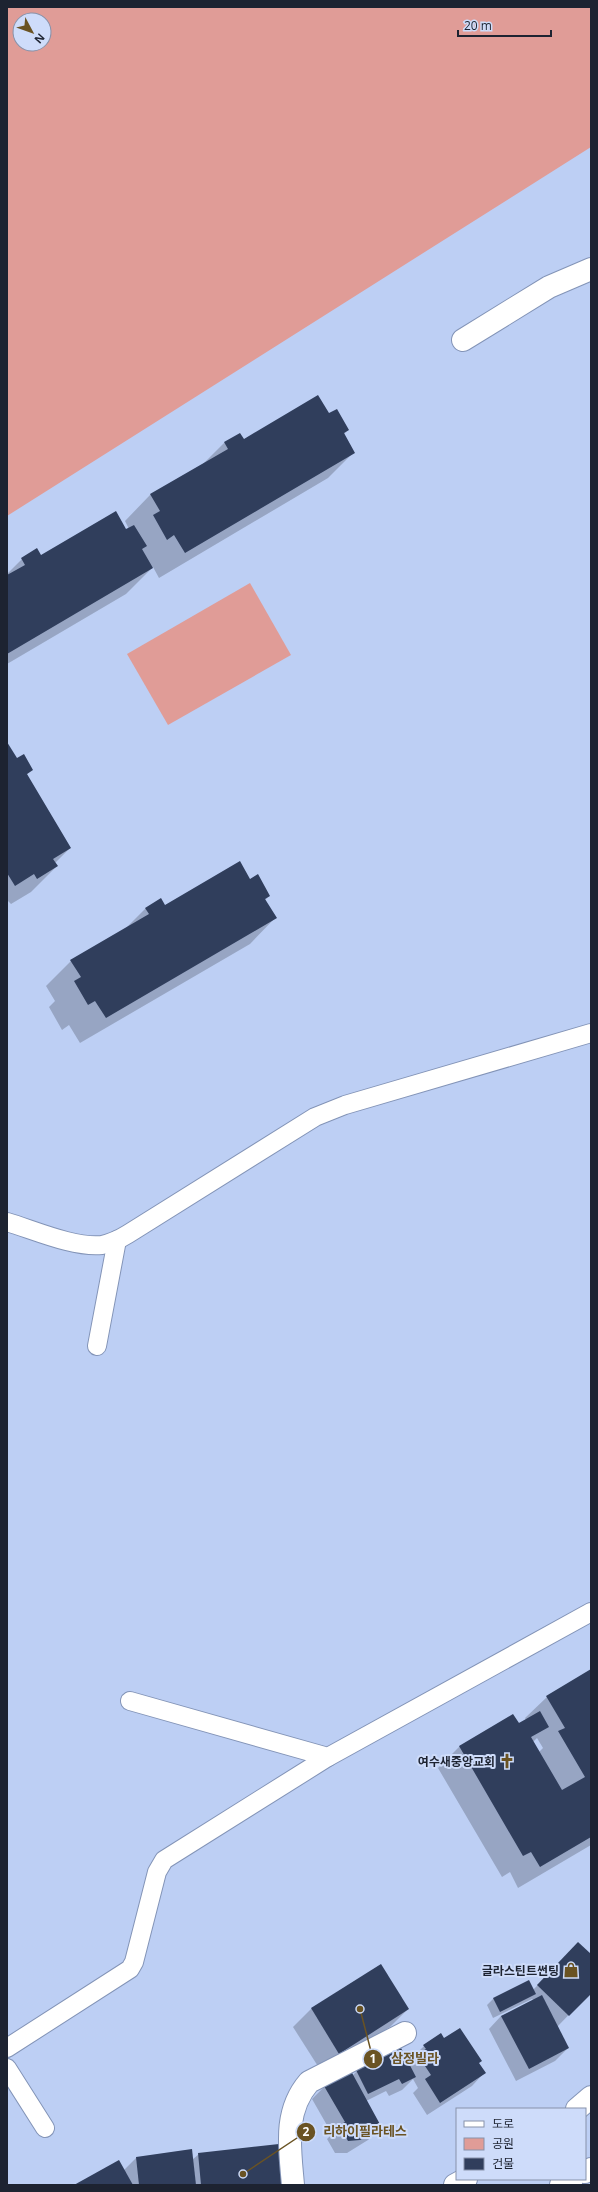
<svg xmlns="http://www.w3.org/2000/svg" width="598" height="2192" viewBox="0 0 598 2192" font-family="'Open Sans','Noto Sans KR',sans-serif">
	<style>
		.green { fill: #e09c97; fill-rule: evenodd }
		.shadow { fill: #0003; fill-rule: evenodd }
		.building { fill: #303e5c }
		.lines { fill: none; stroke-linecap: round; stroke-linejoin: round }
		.service-casing { stroke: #8394b7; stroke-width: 20 }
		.minor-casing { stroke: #8394b7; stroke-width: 24 }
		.primary-casing { stroke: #8394b7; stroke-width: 24 }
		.service { stroke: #fff; stroke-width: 18 }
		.minor { stroke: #fff; stroke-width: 22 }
		.primary { stroke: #fff; stroke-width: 22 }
		.labels { text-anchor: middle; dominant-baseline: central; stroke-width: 4; stroke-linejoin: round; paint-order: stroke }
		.poi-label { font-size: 12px; font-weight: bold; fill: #1d2331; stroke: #cedcfa; text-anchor: end }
		.leader { fill: none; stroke: #6a5323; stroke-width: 1.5 }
		.callout-dot { fill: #6a5323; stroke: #cedcfa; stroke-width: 1.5 }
		.mark-label { font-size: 12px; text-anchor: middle; font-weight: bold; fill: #fff }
		.callout-label { font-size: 13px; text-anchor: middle; font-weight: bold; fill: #6a5323; stroke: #cedcfa; stroke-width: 4; stroke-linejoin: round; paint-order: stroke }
	</style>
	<rect width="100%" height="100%" fill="#bdcff4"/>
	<!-- green -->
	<g class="green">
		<path d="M7 7H591V147L7 516ZM20 20H44V44H20Z"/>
		<path d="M250 583 291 655 168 725 127 654Z"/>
	</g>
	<!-- shadow -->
	<g class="shadow">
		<path d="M328 415 348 430 344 434 354 452 328 478 159 578 153 567 126 594 7 664V574L22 559 41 557 129 529 125 521 150 495 203 464 224 443 240 434 244 441Z"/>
		<path d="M7 743 16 759 32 770 26 775 70 848 55 863 57 866 31 892 11 904 7 900Z"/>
		<path d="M250 880 269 896 265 900 275 918 250 944 80 1043 69 1025 62 1030 49 1007 55 1001 46 986 71 961 124 930 145 909 161 900 164 906Z"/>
		<path d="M591 1670V1845L518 1888 510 1872 502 1877 438 1768 460 1746 526 1720 525 1718 547 1697ZM537 1738 543 1748 539 1752 533 1742Z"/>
		<path d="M566 1956H591V1992L557 2027 568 2048 555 2061 516 2081 489 2029 501 2016 533 2000 532 1999 493 2018 487 2005 494 1998 533 1990Z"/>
		<path d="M380 1965 408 2009 390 2027 321 2071 293 2027 311 2009Z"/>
		<path d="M444 2040 478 2064 484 2073 472 2086 427 2115 413 2093 418 2088 413 2079 402 2090 389 2096 386 2091 366 2101 381 2127 368 2140 347 2153H335L327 2139 332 2134 312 2099 324 2087 352 2076 357 2071 408 2065 413 2061 411 2059 424 2046Z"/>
		<path d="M199 2154 282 2185H76L124 2170 136 2158 192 2160Z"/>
	</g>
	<!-- building -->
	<g class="building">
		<path d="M318 395 329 413 337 409 349 430 344 433 355 453 185 553 174 535 167 540 153 515 160 511 150 494 228 449 224 442 240 433 244 439Z"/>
		<path d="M116 511 126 529 134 525 147 546 142 549 153 568 7 654V575L25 565 21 558 37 548 41 555Z"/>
		<path d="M7 742 17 758 24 754 33 770 27 774 71 848 53 859 58 866 37 879 34 874 15 886 7 873Z"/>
		<path d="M240 861 250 879 258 874 270 896 265 899 277 918 106 1018 95 1001 88 1005 74 981 81 977 70 960 149 914 145 908 161 898 165 905Z"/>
		<path d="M591 1669V1837L540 1867 531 1852 523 1856 459 1746 513 1714 519 1723 540 1711 549 1727 531 1737 562 1790 585 1777 558 1731 565 1728 546 1696Z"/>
		<path d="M578 1942 591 1954V1994L569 2016 537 1985Z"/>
		<path d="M381 1964 409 2009 339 2054 311 2008Z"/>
		<path d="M529 1980 536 1994 500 2012 493 1998Z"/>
		<path d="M542 1995 569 2048 529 2069 501 2016Z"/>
		<path d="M460 2028 482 2061 479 2063 486 2073 440 2103 425 2079 431 2075 417 2054 426 2049 423 2045 441 2033 444 2038Z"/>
		<path d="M401 2048 416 2077 402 2084 399 2079 368 2094 356 2070Z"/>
		<path d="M351 2071 382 2128 360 2140 348 2141 339 2125 345 2122 324 2086Z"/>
		<path d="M279 2144 283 2185H201L198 2153Z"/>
		<path d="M192 2149 196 2185H139L136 2157Z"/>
		<path d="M119 2160 133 2185H74Z"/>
	</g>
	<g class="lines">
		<!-- service casing -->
		<g class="service-casing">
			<g id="service">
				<path d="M7 1222C34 1230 74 1248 102 1245 111 1243 120 1239 128 1234L315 1117 345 1105 591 1033"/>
				<path d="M97 1346 117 1240"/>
				<path d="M130 1701 328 1757 591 1612"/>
				<path d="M7 2048 130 1969 134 1962 157 1872 164 1860 328 1757"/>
				<path d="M7 2068 45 2128"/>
			</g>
		</g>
		<!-- minor casing -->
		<g class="minor-casing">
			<g id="minor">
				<path d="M463 340 549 287 591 269"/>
				<path d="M293 2185C290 2149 283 2112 309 2082L405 2033"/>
			</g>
		</g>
		<!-- primary casing -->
		<g class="primary-casing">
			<g id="primary">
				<path d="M577 2109 591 2097"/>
				<path d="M585 2172 591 2169"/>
				<path d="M455 2185 466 2179"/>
				<path d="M561 2185 572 2179"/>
			</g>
		</g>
		<!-- service -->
		<use href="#service" class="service"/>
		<!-- minor -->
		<use href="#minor" class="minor"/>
		<!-- primary -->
		<use href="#primary" class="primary"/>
	</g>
	<!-- icons -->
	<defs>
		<g id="church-bare" transform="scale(1.2)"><path d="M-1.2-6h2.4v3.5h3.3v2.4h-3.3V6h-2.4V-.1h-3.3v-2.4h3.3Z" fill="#6a5323" stroke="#cedcfa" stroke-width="2.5" paint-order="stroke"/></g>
		<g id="shop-bare" transform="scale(1.2)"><path d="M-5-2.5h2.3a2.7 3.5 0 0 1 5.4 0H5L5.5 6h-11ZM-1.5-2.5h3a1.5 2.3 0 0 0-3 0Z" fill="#6a5323" stroke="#cedcfa" stroke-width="2.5" paint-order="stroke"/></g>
	</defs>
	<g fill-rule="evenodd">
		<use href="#church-bare" x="507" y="1761"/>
		<use href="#shop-bare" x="571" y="1970"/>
	</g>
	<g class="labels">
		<!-- poi labels -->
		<g class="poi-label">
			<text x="495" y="1761">여수새중앙교회</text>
			<text x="559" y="1970">글라스틴트썬팅</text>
		</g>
	</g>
	<!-- callouts -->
	<path class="leader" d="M360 2009L373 2059M243 2174L306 2132"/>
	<g class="callout-dot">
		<circle cx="360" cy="2009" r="4"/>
		<circle cx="243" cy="2174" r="4"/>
		<circle cx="373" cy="2059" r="10"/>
		<circle cx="306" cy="2132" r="10"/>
	</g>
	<g class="mark-label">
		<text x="373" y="2063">1</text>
		<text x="306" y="2136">2</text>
	</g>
	<g class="callout-label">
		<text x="415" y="2063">삼정빌라</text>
		<text x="365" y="2136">리하이필라테스</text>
	</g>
	<!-- border -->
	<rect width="598" height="2192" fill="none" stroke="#1d2331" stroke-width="16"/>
	<!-- legend -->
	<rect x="456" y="2108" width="130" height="72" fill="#cedcfa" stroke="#8792aa"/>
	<rect x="464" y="2121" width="20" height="6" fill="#ffffff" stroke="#8792aa"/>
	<text x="492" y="2128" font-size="12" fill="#1d2331">도로</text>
	<rect x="464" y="2138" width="20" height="12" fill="#e09c97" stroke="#8792aa"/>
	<text x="492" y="2148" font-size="12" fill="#1d2331">공원</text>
	<rect x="464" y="2158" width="20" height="12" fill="#303e5c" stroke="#8792aa"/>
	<text x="492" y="2168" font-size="12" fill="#1d2331">건물</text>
	<!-- north arrow -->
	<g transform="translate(32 32) rotate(131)"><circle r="19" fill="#cedcfa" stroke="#8792aa"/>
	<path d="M0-3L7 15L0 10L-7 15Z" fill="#6a5323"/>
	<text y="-6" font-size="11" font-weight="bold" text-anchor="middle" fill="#1d2331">N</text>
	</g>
	<!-- scale -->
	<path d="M458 30v6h93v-6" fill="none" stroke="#1d2331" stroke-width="2"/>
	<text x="464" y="30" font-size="12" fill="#1d2331" stroke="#cedcfa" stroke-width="3" paint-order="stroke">20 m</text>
</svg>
